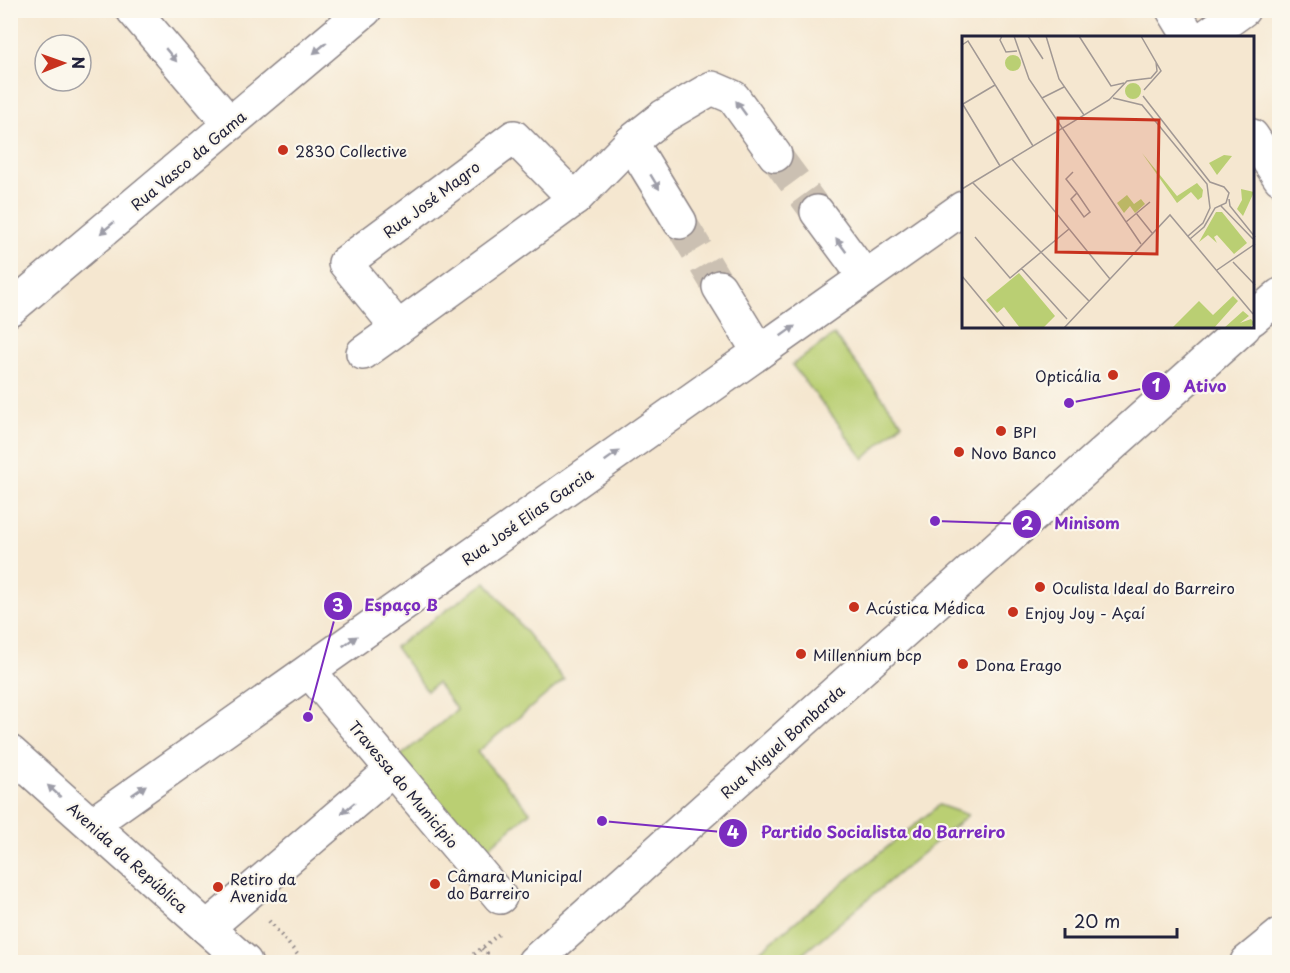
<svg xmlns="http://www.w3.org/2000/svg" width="1290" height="973" viewBox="0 0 1290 973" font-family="'Playpen Sans',sans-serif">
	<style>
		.green { fill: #bacf73; stroke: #6e7857; stroke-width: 1.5 }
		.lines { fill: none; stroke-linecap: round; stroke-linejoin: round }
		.minor-tunnel { stroke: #cbc0b2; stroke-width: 33; stroke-dasharray: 33 16; stroke-linecap: butt }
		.minor-casing { stroke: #8c8486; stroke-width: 36 }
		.path { stroke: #8c8486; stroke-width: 4; stroke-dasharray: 1.5 4.5; stroke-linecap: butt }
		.minor { stroke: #fff; stroke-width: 33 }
		.oneway { fill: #9c9ca7 }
		.poi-dot { fill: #c8321e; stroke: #fbf7ec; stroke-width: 2 }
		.labels { text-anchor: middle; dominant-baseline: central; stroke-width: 4.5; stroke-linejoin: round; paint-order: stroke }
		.poi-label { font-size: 15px; fill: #22223b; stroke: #fbf7ec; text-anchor: start }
		.street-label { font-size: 15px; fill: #22223b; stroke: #fbf7ec }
		.inset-road { fill: none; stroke: #a19894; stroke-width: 1.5 }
		.view { fill: #c8321e; fill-opacity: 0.15; stroke: #c8321e; stroke-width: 3 }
		.inset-edge { fill: none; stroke: #22223b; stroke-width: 3 }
		.leader { fill: none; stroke: #7b2cbf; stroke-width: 2 }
		.callout-dot { fill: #7b2cbf; stroke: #fbf7ec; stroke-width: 2 }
		.mark-label { font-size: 18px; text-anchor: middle; font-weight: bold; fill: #fff }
		.callout-label { font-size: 16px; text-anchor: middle; font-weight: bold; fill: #7b2cbf; stroke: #fbf7ec; stroke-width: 4.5; stroke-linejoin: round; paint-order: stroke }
	</style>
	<rect width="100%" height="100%" fill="#fbf7ec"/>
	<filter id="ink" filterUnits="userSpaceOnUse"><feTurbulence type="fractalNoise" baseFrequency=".0167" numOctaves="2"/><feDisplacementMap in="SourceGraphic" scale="12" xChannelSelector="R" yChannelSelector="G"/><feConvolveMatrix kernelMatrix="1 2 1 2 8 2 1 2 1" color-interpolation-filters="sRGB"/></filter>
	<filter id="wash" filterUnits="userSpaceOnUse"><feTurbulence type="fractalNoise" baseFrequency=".008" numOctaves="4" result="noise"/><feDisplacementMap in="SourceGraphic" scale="24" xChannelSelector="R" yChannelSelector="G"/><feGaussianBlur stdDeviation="1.35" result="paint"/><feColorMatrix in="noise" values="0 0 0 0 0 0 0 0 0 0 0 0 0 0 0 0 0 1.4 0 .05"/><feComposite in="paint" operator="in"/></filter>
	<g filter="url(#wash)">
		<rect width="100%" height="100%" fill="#f5e7d0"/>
		<!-- green -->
		<g class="green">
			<path d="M834 335 902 423 864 459 844 433 845 432 792 365Z"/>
			<path d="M486 582 564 680 477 752 530 812 479 856 398 758 457 710 437 683 427 691 395 647Z"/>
			<path d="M939 805 968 815 793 962H746Z"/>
		</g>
	</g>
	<g filter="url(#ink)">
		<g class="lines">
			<!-- minor-tunnel -->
			<g class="minor-tunnel">
				<path d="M775 155 817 212"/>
				<path d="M680 222 719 287"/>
			</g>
			<!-- minor casing -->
			<g class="minor-casing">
				<g id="minor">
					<path d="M133 10 230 124"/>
					<path d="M1173 10 1190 38"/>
					<path d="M1204 38 1243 10"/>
					<path d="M1252 136 1280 178"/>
					<path d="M514 137 575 199 398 328 345 263Z"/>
					<path d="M631 142 680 222"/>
					<path d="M575 199 631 142 664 116 712 88 733 97 775 155"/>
					<path d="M817 212 865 277"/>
					<path d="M719 287 759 352"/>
					<path d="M10 309 365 10"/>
					<path d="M1252 319 1280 295"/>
					<path d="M363 353 398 328"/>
					<path d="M309 671 500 897"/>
					<path d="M10 752 245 962"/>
					<path d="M92 824 963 208"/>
					<path d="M207 928 392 770"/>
					<path d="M534 962 1244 327"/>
					<path d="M1247 962 1280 935"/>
				</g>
			</g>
			<!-- path -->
			<g class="path">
				<path d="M269 921 304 962"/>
				<path d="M465 962 499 934"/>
				<path d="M478 962 487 953 482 948"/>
			</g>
			<!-- minor -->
			<use href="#minor" class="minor"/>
		</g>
		<!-- one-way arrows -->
		<defs><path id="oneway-solid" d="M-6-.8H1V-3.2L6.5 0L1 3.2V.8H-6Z" transform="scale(1.5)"/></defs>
		<g class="oneway">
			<use href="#oneway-solid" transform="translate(320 48) rotate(140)"/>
			<use href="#oneway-solid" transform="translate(171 55) rotate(50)"/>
			<use href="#oneway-solid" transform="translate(741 108) rotate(-126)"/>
			<use href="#oneway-solid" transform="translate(655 182) rotate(59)"/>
			<use href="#oneway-solid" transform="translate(107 228) rotate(140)"/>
			<use href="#oneway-solid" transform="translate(841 245) rotate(-126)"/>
			<use href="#oneway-solid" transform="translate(788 331) rotate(-35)"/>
			<use href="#oneway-solid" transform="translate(612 456) rotate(-35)"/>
			<use href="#oneway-solid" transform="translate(350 641) rotate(-35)"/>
			<use href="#oneway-solid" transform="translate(139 790) rotate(-35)"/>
			<use href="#oneway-solid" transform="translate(54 791) rotate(-138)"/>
			<use href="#oneway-solid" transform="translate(348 808) rotate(140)"/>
		</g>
	</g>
	<!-- markers -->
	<g class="poi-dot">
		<circle cx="283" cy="150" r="6"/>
		<circle cx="1113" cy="375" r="6"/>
		<circle cx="1001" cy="431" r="6"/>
		<circle cx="959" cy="452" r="6"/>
		<circle cx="1040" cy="587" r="6"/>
		<circle cx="854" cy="607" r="6"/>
		<circle cx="1013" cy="612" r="6"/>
		<circle cx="801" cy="654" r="6"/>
		<circle cx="963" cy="664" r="6"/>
		<circle cx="435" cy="884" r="6"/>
		<circle cx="218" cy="887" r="6"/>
	</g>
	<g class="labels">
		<!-- poi labels -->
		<g class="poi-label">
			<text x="295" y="150">2830 Collective</text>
			<text x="1101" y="375" text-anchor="end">Opticália</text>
			<text x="1013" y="431">BPI</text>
			<text x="971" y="452">Novo Banco</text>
			<text x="1052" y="587">Oculista Ideal do Barreiro</text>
			<text x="866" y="607">Acústica Médica</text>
			<text x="1025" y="612">Enjoy Joy - Açaí</text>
			<text x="813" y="654">Millennium bcp</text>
			<text x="975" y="664">Dona Erago</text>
			<text x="447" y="875">Câmara Municipal<tspan x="447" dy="17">do Barreiro</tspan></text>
			<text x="230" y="878">Retiro da<tspan x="230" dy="17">Avenida</tspan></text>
		</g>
		<!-- street labels -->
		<g class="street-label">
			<text transform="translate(188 160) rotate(-40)">Rua Vasco da Gama</text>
			<text transform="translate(431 199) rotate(-37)">Rua José Magro</text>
			<text transform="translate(527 516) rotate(-35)">Rua José Elias Garcia</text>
			<text transform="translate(782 741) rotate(-42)">Rua Miguel Bombarda</text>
			<text transform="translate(404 784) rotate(50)">Travessa do Município</text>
			<text transform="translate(128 857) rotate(42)">Avenida da República</text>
		</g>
	</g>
	<!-- overview -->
	<g transform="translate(962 36)">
		<rect width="292" height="292" fill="#f5e7d0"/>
		<path d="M43 27a8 8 0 1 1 16 0a8 8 0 1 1-16 0ZM163 55a8 8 0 1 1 16 0a8 8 0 1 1-16 0ZM180 117 215 160 235 147 241 154 240 161 236 164 229 156 215 167ZM262 119 270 120 255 139 247 127ZM279 153 292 156 281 180 275 173 280 164ZM165 159 172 168 179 163 183 168 173 177 168 170 162 177 155 167ZM254 176H260L285 207 272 218 255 199 252 201 255 207 246 199 237 206ZM57 237 93 280 81 292H58L42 271 35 277 24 264ZM271 260 276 265 252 292H210L237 265 251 279ZM281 275 287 280 278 287 289 283 292 287 288 292H262Z" fill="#bacf73"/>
		<path class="inset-road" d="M40 0 38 4 44 16 55 15M52 0 67 43 179 208M66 0 81 23M84 0 97 43 122 79M117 0 149 50 162 47M179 0 199 35 182 54M0 9 6 5 71 110M181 60 248 146 262 151 267 157 264 167 253 172 242 191 228 203M80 62 102 51M151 62 180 69 245 148 248 172 241 187 226 200M0 67 38 130M1 68 33 49M50 123 148 243M111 136 104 143 115 157M11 147 127 265M0 153 147 64 165 45 189 42 195 35 194 26M115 157 128 176 122 181 109 163ZM267 163 268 170 293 201M259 170 291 203M174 177 190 197M164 186 188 166M13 201 48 242 107 193M271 226 293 249M59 232 105 283M255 234 293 208M0 240 43 292M102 292 208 179 291 278"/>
		<path class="view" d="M96 82 197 84 195 218 94 216Z"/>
		<rect width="292" height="292" class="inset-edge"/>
	</g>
	<!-- callouts -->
	<path class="leader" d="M1069 403L1156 386M935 521L1027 524M308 717L338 606M602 821L733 833"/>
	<g class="callout-dot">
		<circle cx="1069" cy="403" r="6"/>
		<circle cx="935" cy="521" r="6"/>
		<circle cx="308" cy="717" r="6"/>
		<circle cx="602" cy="821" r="6"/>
		<circle cx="1156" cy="386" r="15"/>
		<circle cx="1027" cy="524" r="15"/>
		<circle cx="338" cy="606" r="15"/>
		<circle cx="733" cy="833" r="15"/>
	</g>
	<g class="mark-label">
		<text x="1156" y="392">1</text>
		<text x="1027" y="530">2</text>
		<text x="338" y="612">3</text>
		<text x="733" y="839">4</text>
	</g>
	<g class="callout-label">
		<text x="1205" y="392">Ativo</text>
		<text x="1087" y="529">Minisom</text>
		<text x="401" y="611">Espaço B</text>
		<text x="883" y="838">Partido Socialista do Barreiro</text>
	</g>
	<!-- margin -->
	<rect width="1290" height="973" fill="none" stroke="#fbf7ec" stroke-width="36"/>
	<!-- north arrow -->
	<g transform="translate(63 63) rotate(89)"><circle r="28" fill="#fbf7ec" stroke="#a4a2a5" stroke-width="1.5"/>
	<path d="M0-4.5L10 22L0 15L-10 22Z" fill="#c8321e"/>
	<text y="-9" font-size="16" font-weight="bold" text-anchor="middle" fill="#22223b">N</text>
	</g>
	<!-- scale -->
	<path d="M1065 928v9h112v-9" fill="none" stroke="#22223b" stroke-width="3"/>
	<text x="1074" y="928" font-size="18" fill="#22223b" stroke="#fbf7ec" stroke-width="4.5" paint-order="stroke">20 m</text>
</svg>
